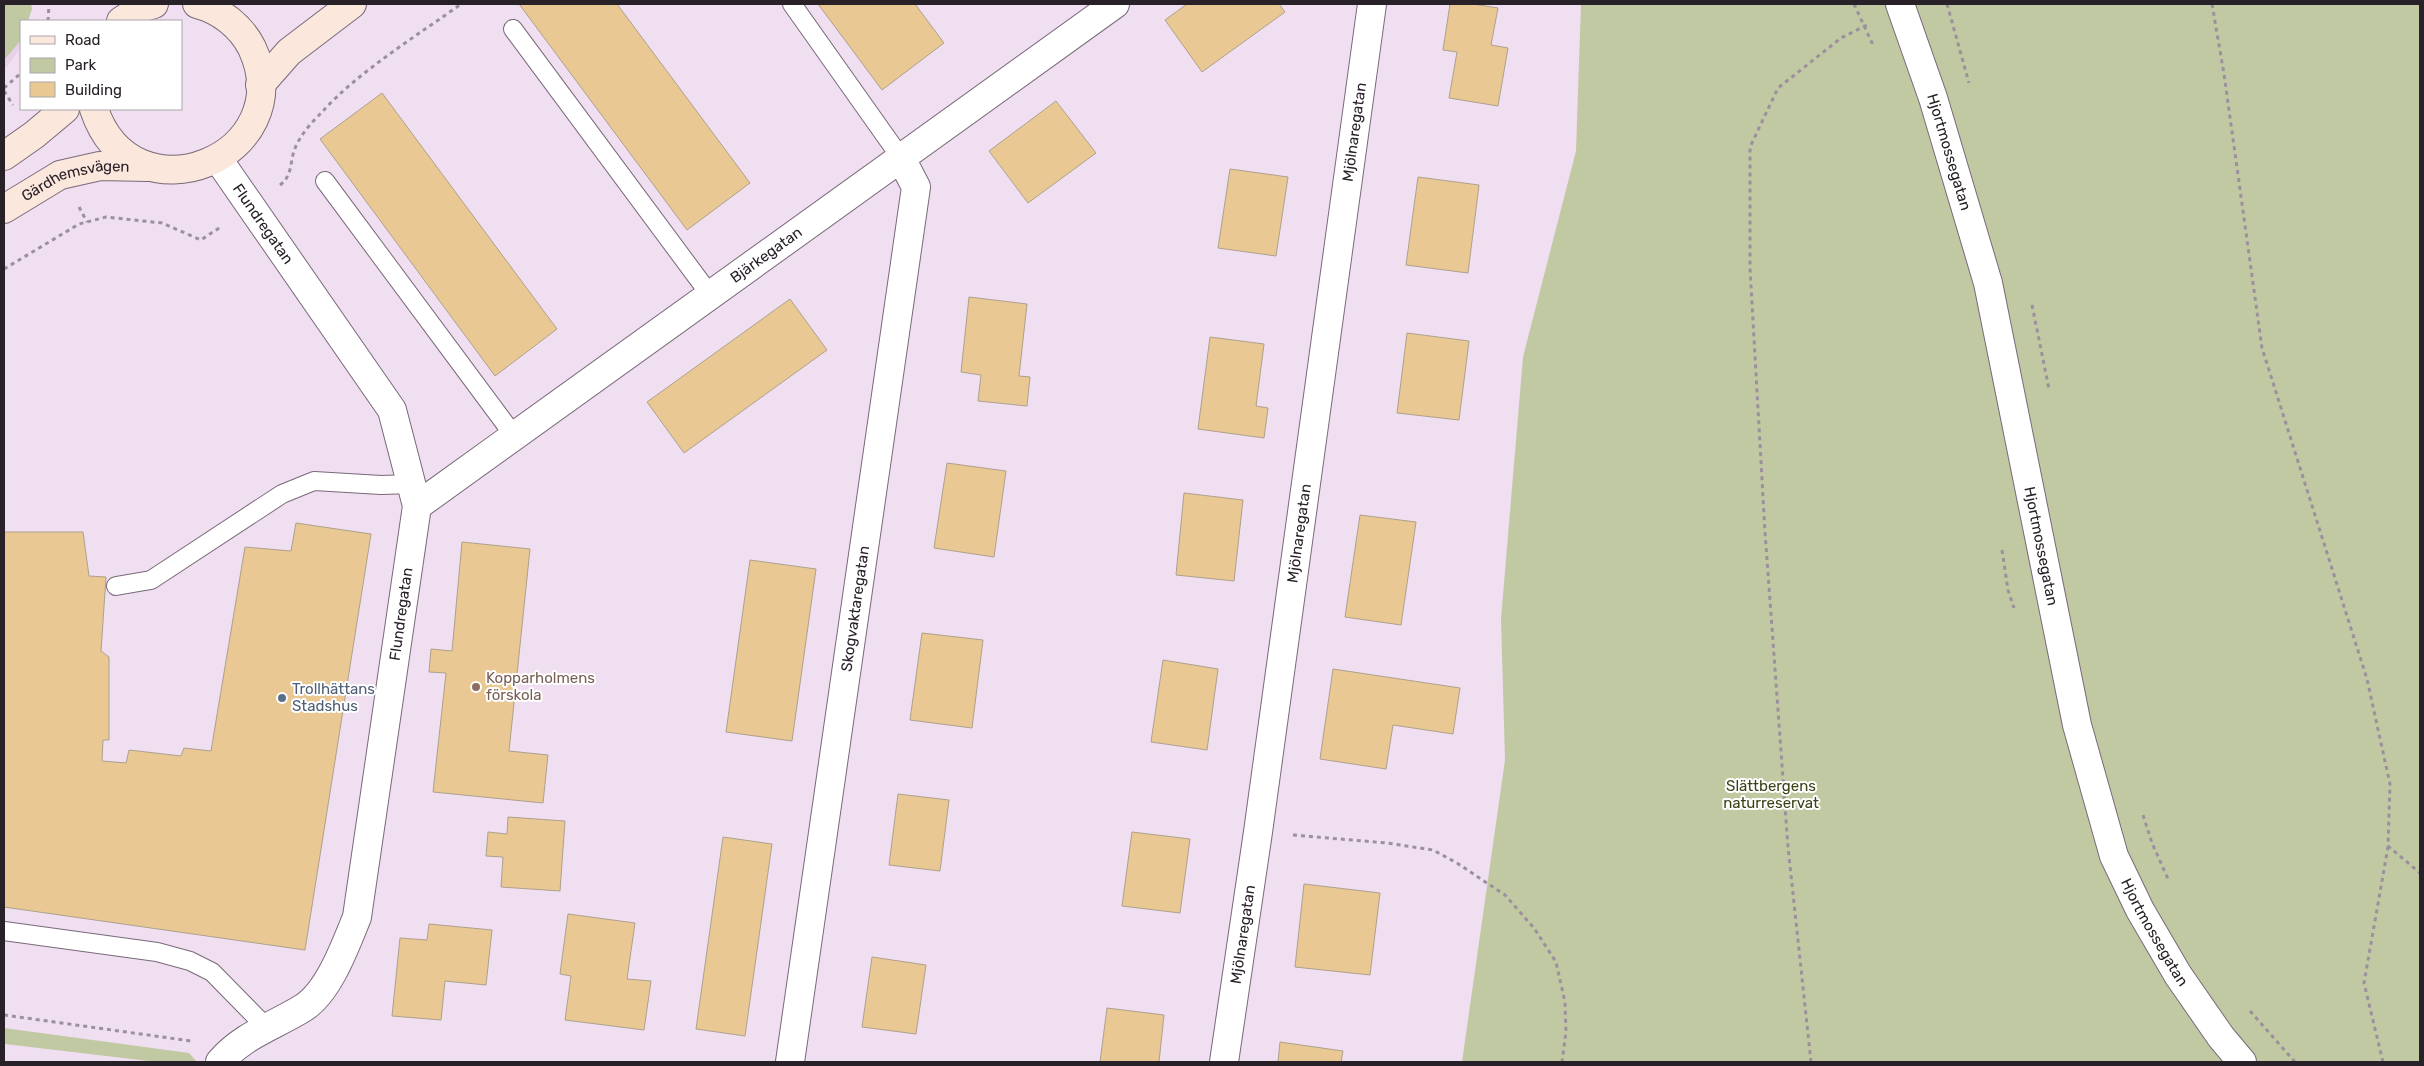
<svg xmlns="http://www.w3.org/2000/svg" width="2424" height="1066" viewBox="0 0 2424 1066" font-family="Rubik,sans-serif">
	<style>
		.built { fill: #e7d0e8 }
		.green { fill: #c1c9a3 }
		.building { fill: #eac893; stroke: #ada18d }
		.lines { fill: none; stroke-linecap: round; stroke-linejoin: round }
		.service-casing { stroke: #796979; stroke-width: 20 }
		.minor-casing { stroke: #796979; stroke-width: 30 }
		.tertiary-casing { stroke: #796979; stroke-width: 30 }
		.secondary-casing { stroke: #796979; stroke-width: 30 }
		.path { stroke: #9d909e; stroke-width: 3; stroke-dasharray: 4 4; stroke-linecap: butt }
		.service { stroke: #fff; stroke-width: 18 }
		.minor { stroke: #fff; stroke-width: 28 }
		.tertiary { stroke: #fff; stroke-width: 28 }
		.secondary { stroke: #fbe7dc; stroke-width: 28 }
		.education-dot { fill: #8d6e63; stroke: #fff; stroke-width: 2 }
		.service-dot { fill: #5c6f8a; stroke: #fff; stroke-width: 2 }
		.labels { text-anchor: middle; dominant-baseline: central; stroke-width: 4; stroke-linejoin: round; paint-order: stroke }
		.street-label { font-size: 15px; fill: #282128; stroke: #fff }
		.education-label { font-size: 15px; fill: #785e54; stroke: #fff; text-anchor: start }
		.service-label { font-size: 15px; fill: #4e5e75; stroke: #fff; text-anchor: start }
		.park-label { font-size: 15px; fill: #3a4115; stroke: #fff }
	</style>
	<rect width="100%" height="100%" fill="#f0def1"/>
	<!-- built -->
	<path class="built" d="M4 4H20L30 21H21V47L4 70Z"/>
	<!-- green -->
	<g class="green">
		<path d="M4 4H31L32 9 28 21H21V40L4 60Z"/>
		<path d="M1581 4H2420V1062H1462L1505 760 1501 619 1523 357 1576 151Z"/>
		<path d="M4 1028 189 1053 197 1062H157L5 1044 4 1050Z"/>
	</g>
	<!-- building -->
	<g class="building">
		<path d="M519 4H617L750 183 687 230Z"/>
		<path d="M818 4H915L944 43 882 90Z"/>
		<path d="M1187 4H1279L1285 12 1202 72 1165 20Z"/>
		<path d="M1450 4H1473L1498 8 1491 45 1508 48 1498 106 1449 98 1457 52 1443 50Z"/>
		<path d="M382 93 557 329 495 376 320 139Z"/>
		<path d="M1056 101 1096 153 1028 203 989 151Z"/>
		<path d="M1230 169 1288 177 1276 256 1218 248Z"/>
		<path d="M1418 177 1479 185 1468 273 1406 265Z"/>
		<path d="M969 297 1027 304 1019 376 1030 377 1027 406 978 401 981 375 961 372Z"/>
		<path d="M790 299 827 350 684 453 647 402Z"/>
		<path d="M1407 333 1469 341 1459 420 1397 413Z"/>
		<path d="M1210 337 1264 344 1256 406 1268 408 1264 438 1198 429Z"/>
		<path d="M947 463 1006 471 994 557 934 548Z"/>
		<path d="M1184 493 1243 500 1234 581 1176 575Z"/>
		<path d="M1360 515 1416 522 1401 625 1345 617Z"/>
		<path d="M296 523 371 534 305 950 4 907V532H83L89 576 106 577 101 651 109 657V740H103L102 761 126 763 129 750 181 756 184 748 211 751 245 547 291 551Z"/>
		<path d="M462 542 530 549 509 751 548 755 543 803 433 792 446 673 429 672 431 649 452 651Z"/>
		<path d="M750 560 816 569 792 741 726 732Z"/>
		<path d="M922 633 983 640 972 728 910 720Z"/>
		<path d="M1163 660 1218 669 1207 750 1151 742Z"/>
		<path d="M1333 669 1460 688 1453 734 1393 725 1386 769 1320 759Z"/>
		<path d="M898 794 949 800 940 871 889 865Z"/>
		<path d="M508 817 565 821 560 891 501 887 503 857 486 856 488 832 507 834Z"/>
		<path d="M1132 832 1190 839 1180 913 1122 906Z"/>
		<path d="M723 837 772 844 745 1036 696 1029Z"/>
		<path d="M1304 884 1380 893 1370 975 1295 967Z"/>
		<path d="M568 914 635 923 627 979 651 981 644 1030 565 1020 571 976 560 974Z"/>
		<path d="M429 924 492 930 486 985 445 981 441 1020 392 1016 400 938 427 940Z"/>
		<path d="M872 957 926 965 916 1034 862 1027Z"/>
		<path d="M1107 1008 1164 1015 1159 1062H1100Z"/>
		<path d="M1280 1042 1343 1051 1341 1062H1278Z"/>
	</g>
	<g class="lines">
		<!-- service casing -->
		<g class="service-casing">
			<g id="service">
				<path d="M792 4 901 158"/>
				<path d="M513 29 711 296"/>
				<path d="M325 181 515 437"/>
				<path d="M116 586 151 580 282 494 314 481 381 485 413 484"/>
				<path d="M4 931 157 952 190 961 212 972 266 1027"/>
			</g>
		</g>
		<!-- minor casing -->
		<g class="minor-casing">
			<g id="minor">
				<path id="s1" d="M218 159 392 410 417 506 357 917C346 944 329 992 303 1008 274 1026 243 1035 220 1062"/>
				<path id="s2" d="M417 506 1115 4"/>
				<path id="s3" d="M790 1062 916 187 901 158"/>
				<path id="s4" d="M1224 1062 1258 832 1372 4"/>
			</g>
		</g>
		<!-- tertiary casing -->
		<g class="tertiary-casing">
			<g id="tertiary">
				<path id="s5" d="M1900 4 1933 98 1988 283 2077 725 2114 856 2140 910 2178 975 2221 1037 2242 1062"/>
			</g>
		</g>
		<!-- secondary casing -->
		<g class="secondary-casing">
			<g id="secondary">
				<path d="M121 21 141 8 154 4"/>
				<path d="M260 85 289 52 352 4"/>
				<path d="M94 109C133 226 302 156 252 48 241 26 220 10 197 4"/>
				<path d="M4 156 34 135 65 109"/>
				<path id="s6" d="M4 209 60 175 100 166 147 167"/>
			</g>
		</g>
		<!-- path -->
		<g class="path">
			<path d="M1854 4 1873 45"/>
			<path d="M1947 4 1969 83"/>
			<path d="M2212 4 2224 74 2262 348 2367 679 2390 784 2388 846 2420 873"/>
			<path d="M48 21 49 4"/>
			<path d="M4 88 21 73"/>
			<path d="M4 91 13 105"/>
			<path d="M280 185C292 176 290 164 294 151 299 136 312 122 323 111 358 72 418 35 461 4"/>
			<path d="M79 207 87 222"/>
			<path d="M4 269 79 224 106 217 162 223 201 240 222 226"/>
			<path d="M2032 305 2049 389"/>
			<path d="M2002 550 2008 590 2014 608"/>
			<path d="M2143 815 2152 843 2168 879"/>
			<path d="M1293 835 1387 843 1433 850 1457 863 1505 895 1534 928 1556 962 1565 1002 1566 1032 1562 1062"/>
			<path d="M2250 1011 2295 1062"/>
			<path d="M4 1015 191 1041"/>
			<path d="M1811 1062 1788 847 1765 532 1750 268V147L1778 88 1841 38 1869 24"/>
			<path d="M2383 1062 2364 983 2388 847"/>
		</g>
		<!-- service -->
		<use href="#service" class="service"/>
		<!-- minor -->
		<use href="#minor" class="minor"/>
		<!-- tertiary -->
		<use href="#tertiary" class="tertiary"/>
		<!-- secondary -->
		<use href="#secondary" class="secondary"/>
	</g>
	<!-- markers -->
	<circle class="education-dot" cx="476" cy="687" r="5"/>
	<circle class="service-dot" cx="282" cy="698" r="5"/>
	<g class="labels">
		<!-- street labels -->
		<g class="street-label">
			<text stroke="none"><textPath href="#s4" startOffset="939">Mjölnaregatan</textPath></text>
			<text stroke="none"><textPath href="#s5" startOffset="156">Hjortmossegatan</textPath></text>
			<text stroke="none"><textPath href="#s6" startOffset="79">Gärdhemsvägen</textPath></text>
			<text stroke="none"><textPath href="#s1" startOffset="79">Flundregatan</textPath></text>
			<text stroke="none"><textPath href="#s2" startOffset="430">Bjärkegatan</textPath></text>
			<text stroke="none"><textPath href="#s4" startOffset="534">Mjölnaregatan</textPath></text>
			<text stroke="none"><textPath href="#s5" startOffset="561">Hjortmossegatan</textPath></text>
			<text stroke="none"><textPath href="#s3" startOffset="458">Skogvaktaregatan</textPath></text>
			<text transform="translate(401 614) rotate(-82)">Flundregatan</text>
			<text stroke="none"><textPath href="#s5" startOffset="966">Hjortmossegatan</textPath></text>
			<text stroke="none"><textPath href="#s4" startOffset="129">Mjölnaregatan</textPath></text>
		</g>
		<!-- education labels -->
		<g class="education-label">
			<text x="486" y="678">Kopparholmens<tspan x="486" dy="17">förskola</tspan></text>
		</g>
		<!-- service labels -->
		<g class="service-label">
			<text x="292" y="689">Trollhättans<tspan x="292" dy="17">Stadshus</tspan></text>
		</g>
		<!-- park labels -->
		<g class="park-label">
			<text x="1771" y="786">Slättbergens<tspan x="1771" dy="17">naturreservat</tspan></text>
		</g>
	</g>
	<!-- border -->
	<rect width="2424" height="1066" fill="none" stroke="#282128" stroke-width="10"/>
	<!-- legend -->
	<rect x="20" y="20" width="162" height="90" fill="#ffffff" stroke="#a9a6a9"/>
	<rect x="30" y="36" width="25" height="8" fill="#fbe7dc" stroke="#a9a6a9"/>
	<text x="65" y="45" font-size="15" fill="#282128">Road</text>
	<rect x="30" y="58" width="25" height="15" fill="#c1c9a3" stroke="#a9a6a9"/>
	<text x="65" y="70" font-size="15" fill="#282128">Park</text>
	<rect x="30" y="82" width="25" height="15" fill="#eac893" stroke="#a9a6a9"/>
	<text x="65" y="95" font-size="15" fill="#282128">Building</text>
</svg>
